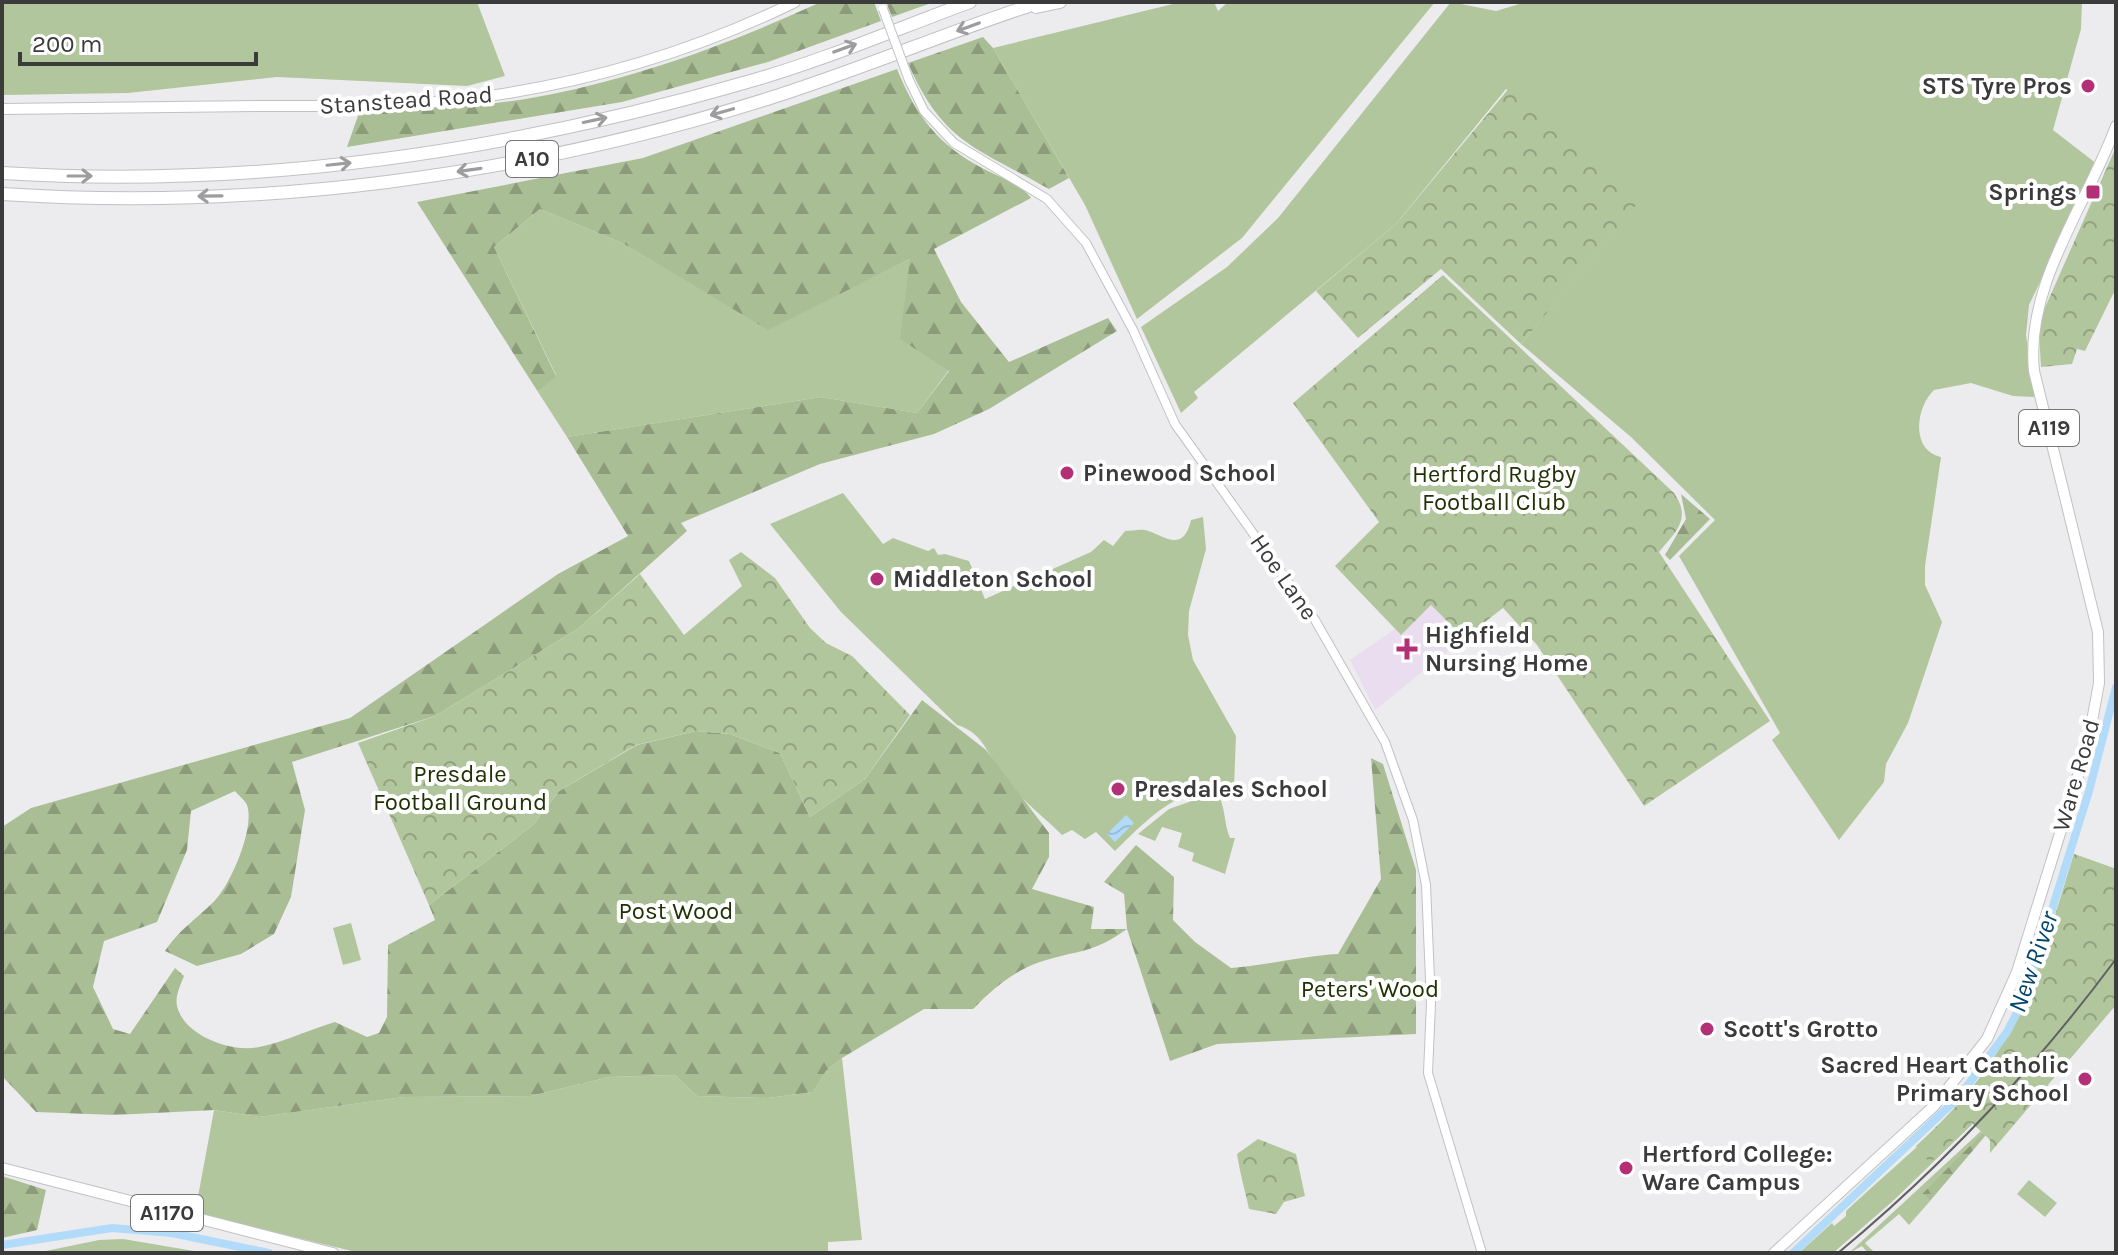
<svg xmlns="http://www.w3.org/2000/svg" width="2118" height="1255" viewBox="0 0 2118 1255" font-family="Karla,sans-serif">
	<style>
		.medical { fill: #eaddf0 }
		.grass { fill: #b2c69d }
		.forest { fill: url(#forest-firs) }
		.park { fill: url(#park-crowns) }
		.water { fill: url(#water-waves) }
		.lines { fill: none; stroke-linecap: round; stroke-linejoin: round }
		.canal { stroke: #b2daf9; stroke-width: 8 }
		.minor-casing { stroke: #c0c1c4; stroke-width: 10 }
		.major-casing { stroke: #c0c1c4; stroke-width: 12 }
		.highway-casing { stroke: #c0c1c4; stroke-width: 14 }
		.minor { stroke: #fff; stroke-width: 8 }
		.major { stroke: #fff; stroke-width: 10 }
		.highway { stroke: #fff; stroke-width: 12 }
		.rail { stroke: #616163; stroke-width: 2 }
		.minor-bridge-casing { stroke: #c0c1c4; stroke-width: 10; stroke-linecap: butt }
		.minor-bridge { stroke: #fff; stroke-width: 8 }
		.oneway { stroke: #9d9d9e }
		.poi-dot { fill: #b32f76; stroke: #fff; stroke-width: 3 }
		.labels { text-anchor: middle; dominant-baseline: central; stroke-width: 8; stroke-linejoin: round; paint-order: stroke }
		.shield { fill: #fff; stroke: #767676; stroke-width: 2 }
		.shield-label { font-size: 22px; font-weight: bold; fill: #3b3b3c }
		.poi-label { font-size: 24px; font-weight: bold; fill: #3b3b3c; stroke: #fff; text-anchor: start }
		.street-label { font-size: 24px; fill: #3b3b3c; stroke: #fff }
		.park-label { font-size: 24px; fill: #203204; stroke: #fff }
		.water-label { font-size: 26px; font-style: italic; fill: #00456c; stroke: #fff }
	</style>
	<defs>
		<pattern id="forest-firs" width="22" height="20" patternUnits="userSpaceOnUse" patternTransform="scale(2)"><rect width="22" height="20" fill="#aabe95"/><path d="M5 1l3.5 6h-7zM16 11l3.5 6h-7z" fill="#8c9c7b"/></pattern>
		<pattern id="park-crowns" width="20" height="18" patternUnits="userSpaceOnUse" patternTransform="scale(2)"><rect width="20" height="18" fill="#b2c69d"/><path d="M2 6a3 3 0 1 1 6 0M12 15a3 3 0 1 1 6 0" fill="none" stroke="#92a281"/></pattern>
		<pattern id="water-waves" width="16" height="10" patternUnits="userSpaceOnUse" patternTransform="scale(2)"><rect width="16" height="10" fill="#b2daf9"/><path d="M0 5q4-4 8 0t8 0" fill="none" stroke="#9abcd6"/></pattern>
	</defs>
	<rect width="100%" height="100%" fill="#ececef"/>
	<!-- medical -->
	<path class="medical" d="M1431 605 1464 638 1375 710 1350 660 1395 629 1401 634Z"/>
	<!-- grass -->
	<g class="grass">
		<path d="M2 2H477L505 76 467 86 277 77 128 93 2 95Z"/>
		<path d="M1181 2H1214L1218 11 1228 2H1435L1242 238 1137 319 1085 205 993 48Z"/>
		<path d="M1451 2 1496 11 1526 2H2082L2081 29 2053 130 2097 164 2029 305 2026 335 2035 397 2013 396 1971 383 1934 390C1916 407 1910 450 1941 457L1925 566V585L1942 622 1908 723 1886 764 1884 782 1839 840 1772 740 1780 733 1679 556 1715 520 1631 437 1521 344 1641 198 1506 89 1396 224 1194 392 1198 398 1181 413 1141 327 1227 267 1278 218Z"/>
		<path d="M540 209 622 243 768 329 910 259 949 370 917 413 821 397 567 437 538 392 556 375 494 247Z"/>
		<path d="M843 493 883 544 893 538 928 551 934 548 938 555 945 554 969 561 985 599 1091 552 1104 540 1113 546 1125 531C1131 531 1139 529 1145 530 1161 533 1183 556 1191 520L1203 517 1206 549 1189 611 1188 635 1193 660 1236 736 1234 787 1227 792C1181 781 1144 823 1115 851L1096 832 1085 839 1072 830 1062 835C1042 815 1014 794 999 770 986 750 981 732 957 725L841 612 770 524Z"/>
		<path d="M1206 796H1219C1226 811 1224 824 1230 838H1235L1225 874 1192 861 1194 853 1178 847 1182 833 1162 827 1155 841 1138 834 1169 809Z"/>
		<path d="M2074 854 2116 869 1987 1110 1893 1201 1833 1253H1799L1832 1223 1834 1226 1846 1216V1211C1905 1156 1973 1105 2012 1033 2042 978 2056 913 2074 854Z"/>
		<path d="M351 923 361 960 343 965 333 928Z"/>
		<path d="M842 1058 862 1240 828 1242V1253H360L195 1213 214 1110 259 1117 404 1097 531 1096 609 1077 675 1075 697 1096 768 1098 813 1092 826 1071Z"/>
		<path d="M1981 1131 1984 1136 1922 1194 1930 1201 1909 1225 1899 1214 1865 1243 1875 1253H1868L1862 1246 1849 1253Z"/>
		<path d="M2029 1180 2057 1203 2045 1217 2017 1194Z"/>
		<path d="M123 1239 206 1253H36L99 1240Z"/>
	</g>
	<!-- forest -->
	<g class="forest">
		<path d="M821 2H874L881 21 768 62 622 102 347 147 360 110C417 108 475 108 531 98 632 80 729 44 821 2Z"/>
		<path d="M886 2H934L892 17Z"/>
		<path d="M983 37 993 48 1069 178 1049 189C978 148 943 144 908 63Z"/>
		<path d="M897 69C916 116 939 146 984 169 999 177 1021 184 1031 198L934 249 961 302 1009 362 1108 318 1117 331 989 409 934 434 820 464 681 523 687 531 579 628 435 716 292 762 305 810 291 897 274 934 241 954 197 966 165 951C181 927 199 918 217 898 232 881 255 827 247 805 245 800 238 795 235 791L191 811 187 850 157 922 104 941 93 987 113 1029 130 1034 175 968 184 976C180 986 175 996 177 1006 184 1036 232 1053 259 1047 285 1042 310 1029 335 1022L367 1037 379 1033 387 1017 388 945 435 920 429 905 533 825 559 791 637 745 696 731 730 734 780 753 810 817 865 779 922 700 986 750 1049 833V857L1032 889 1094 907 1091 929H1127L1124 894 1104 882 1136 845 1174 877 1173 920 1195 942 1231 968C1268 965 1302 956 1338 954L1381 879 1371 758 1383 764 1416 870V1034L1217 1044 1170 1061 1127 929C1093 954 1076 950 1040 962 1013 971 992 990 973 1009H924L842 1058 826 1071 813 1092 768 1098 697 1096 675 1075 609 1077 531 1096 404 1097 259 1117 214 1110 115 1115 36 1112 2 1076V827L31 808 350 718 558 574 628 536 567 437 821 397 917 413 949 371 900 339 910 259 768 330 622 243 540 209 494 247 556 376 538 392 417 202 643 158Z"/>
		<path d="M1681 494 1710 519 1670 560 1665 555 1686 519Z"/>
		<path d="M2014 1102 1930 1201 1922 1194Z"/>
		<path d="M2 1176 46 1190 37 1230 2 1238Z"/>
	</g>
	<!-- park -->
	<g class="park">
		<path d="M1510 87 1642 198 1521 344 1441 269 1358 338 1316 291 1396 224Z"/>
		<path d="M2116 147V288L2085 351 2077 349 2072 364 2041 367 2039 332 2043 312Z"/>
		<path d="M1443 275 1674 493C1692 519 1676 531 1659 552L1770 721 1644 806 1537 645 1503 608 1464 638 1431 605 1401 635 1335 566 1379 522 1293 403Z"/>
		<path d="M741 552 775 578 810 628 826 643 852 656 910 715 865 779 810 817 780 753 730 734 696 731 636 745 559 791 533 825 429 905 358 743 435 716 579 628 640 574 684 635 742 586 729 560Z"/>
		<path d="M2074 854 2116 869V1005L1990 1153V1140L1971 1122 1930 1163 1916 1146C2020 1052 2034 981 2074 854Z"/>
		<path d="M1258 1139 1296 1154 1305 1196 1284 1202 1276 1214 1249 1209C1245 1190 1240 1174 1237 1154Z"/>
	</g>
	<!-- water -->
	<path class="water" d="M1126 815 1134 823 1115 842 1107 834Z"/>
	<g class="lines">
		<!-- canal -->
		<g class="canal">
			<path d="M2 1245 112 1228 172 1233 269 1253"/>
			<path d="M1793 1253 1959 1097 2007 1032 2024 999 2089 791 2116 687"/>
		</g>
		<!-- minor casing -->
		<g class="minor-casing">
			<path id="minor" d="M909 80 924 111 954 143 1047 199 1086 243 1133 330 1175 424 1315 620 1385 742 1413 820 1426 885 1431 1003 1428 1073 1482 1253"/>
		</g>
		<!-- major casing -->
		<g class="major-casing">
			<g id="major">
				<path d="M2 109C87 108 172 107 257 106 332 106 408 107 482 97 590 82 697 50 795 2"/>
				<path d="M2 1168 333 1253"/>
				<path d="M1774 1253 1934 1106 1987 1039 2017 972 2088 743 2099 683 2098 632 2034 371C2025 284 2087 205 2116 126"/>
			</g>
		</g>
		<!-- highway casing -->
		<g class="highway-casing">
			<g id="highway">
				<path d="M1036 7 1060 2"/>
				<path d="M2 173C256 189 511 151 754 80 827 59 899 28 970 2"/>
				<path d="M2 194C259 211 522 176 767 99 860 70 949 31 1041 2"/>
			</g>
		</g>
		<!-- minor -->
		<use href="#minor" class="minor"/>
		<!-- major -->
		<use href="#major" class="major"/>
		<!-- highway -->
		<use href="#highway" class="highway"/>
		<!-- rail -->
		<path class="rail" d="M1838 1253C1943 1166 2035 1068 2116 959"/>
		<!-- minor-bridge casing -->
		<g class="minor-bridge-casing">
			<path id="minor-bridge" d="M883 9 909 80"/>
		</g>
		<!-- minor-bridge -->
		<use href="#minor-bridge" class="minor-bridge"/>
	</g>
	<!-- one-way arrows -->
	<defs><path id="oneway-shaft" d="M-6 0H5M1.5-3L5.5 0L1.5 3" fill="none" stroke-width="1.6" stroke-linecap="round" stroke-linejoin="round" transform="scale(2)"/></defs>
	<g class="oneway">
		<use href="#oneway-shaft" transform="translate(968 27) rotate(160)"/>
		<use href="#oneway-shaft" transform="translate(845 48) rotate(-20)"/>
		<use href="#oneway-shaft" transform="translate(722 112) rotate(164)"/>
		<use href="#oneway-shaft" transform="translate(595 120) rotate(-12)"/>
		<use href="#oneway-shaft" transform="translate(339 164) rotate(-6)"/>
		<use href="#oneway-shaft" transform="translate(469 170) rotate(172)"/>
		<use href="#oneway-shaft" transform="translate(80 176)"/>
		<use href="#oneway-shaft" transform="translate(210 196) rotate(179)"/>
	</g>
	<!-- markers -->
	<g class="poi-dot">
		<circle cx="2088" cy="86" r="8"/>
		<rect x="2085" y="184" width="16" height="16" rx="4"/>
		<circle cx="1067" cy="473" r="8"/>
		<circle cx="877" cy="579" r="8"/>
		<path d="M1403 637h8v8h8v8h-8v8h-8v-8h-8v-8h8z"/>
		<circle cx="1118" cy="789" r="8"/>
		<circle cx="1707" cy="1029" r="8"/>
		<circle cx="2085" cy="1079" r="8"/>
		<circle cx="1626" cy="1168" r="8"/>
	</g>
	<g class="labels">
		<!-- shield labels -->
		<g class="shield">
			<rect x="506" y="141" width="52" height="36" rx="6"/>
			<rect x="2019" y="410" width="60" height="36" rx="6"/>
			<rect x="131" y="1195" width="72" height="36" rx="6"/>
		</g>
		<g class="shield-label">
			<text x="532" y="159">A10</text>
			<text x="2049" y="428">A119</text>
			<text x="167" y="1213">A1170</text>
		</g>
		<!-- poi labels -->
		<g class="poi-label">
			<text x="2072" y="86" text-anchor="end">STS Tyre Pros</text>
			<text x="2077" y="192" text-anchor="end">Springs</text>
			<text x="1083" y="473">Pinewood School</text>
			<text x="893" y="579">Middleton School</text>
			<text x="1425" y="635">Highfield<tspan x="1425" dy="28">Nursing Home</tspan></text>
			<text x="1134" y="789">Presdales School</text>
			<text x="1723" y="1029">Scott's Grotto</text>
			<text x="2069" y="1065" text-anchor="end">Sacred Heart Catholic<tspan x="2069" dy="28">Primary School</tspan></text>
			<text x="1642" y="1154">Hertford College:<tspan x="1642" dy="28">Ware Campus</tspan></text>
		</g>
		<!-- street labels -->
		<g class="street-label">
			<text transform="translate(406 100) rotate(-4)">Stanstead Road</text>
			<text transform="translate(1284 577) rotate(55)">Hoe Lane</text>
			<text transform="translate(2076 775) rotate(-74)">Ware Road</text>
		</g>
		<!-- park labels -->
		<g class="park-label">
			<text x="1494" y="474">Hertford Rugby<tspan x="1494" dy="28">Football Club</tspan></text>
			<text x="460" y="774">Presdale<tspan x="460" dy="28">Football Ground</tspan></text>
			<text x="676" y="911">Post Wood</text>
			<text x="1370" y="989">Peters' Wood</text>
		</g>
		<!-- water labels -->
		<g class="water-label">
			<text transform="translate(2033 962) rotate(-71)">New River</text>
		</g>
	</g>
	<!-- border -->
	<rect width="2118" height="1255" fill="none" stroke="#3b3b3c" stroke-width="8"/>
	<!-- scale -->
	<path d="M20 52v12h236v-12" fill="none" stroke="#3b3b3c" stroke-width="4"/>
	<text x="32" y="52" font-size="24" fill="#3b3b3c" stroke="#ffffff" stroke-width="6" paint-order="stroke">200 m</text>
</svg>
